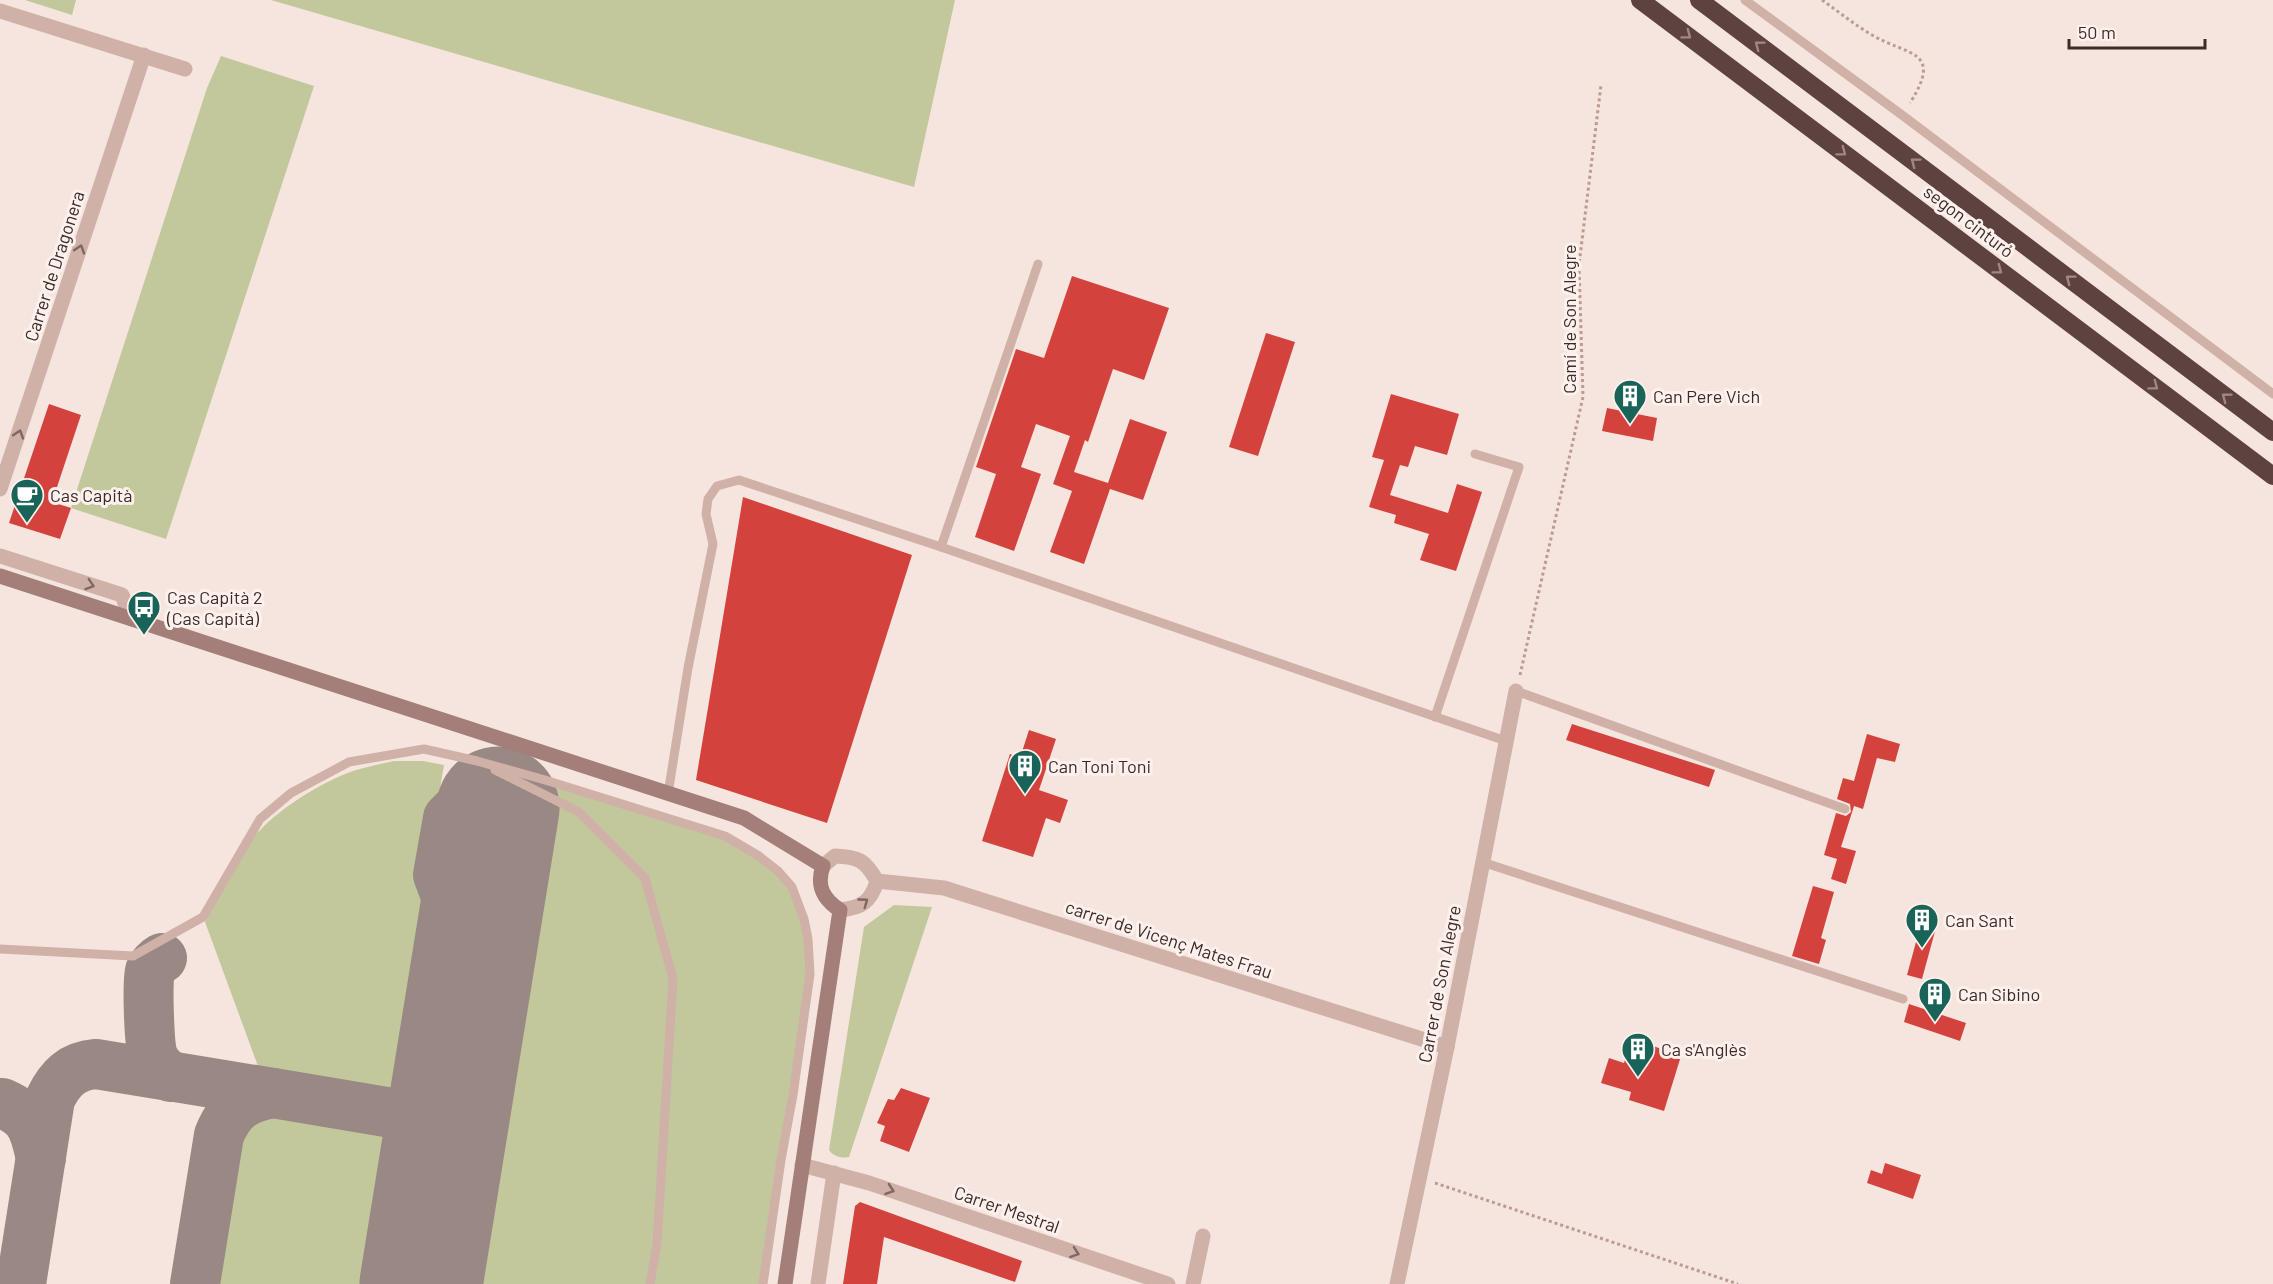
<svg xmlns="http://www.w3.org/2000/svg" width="2273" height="1284" viewBox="0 0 2273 1284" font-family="Barlow,sans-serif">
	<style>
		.green { fill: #c2c79c }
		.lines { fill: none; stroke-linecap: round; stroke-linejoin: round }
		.taxiway { stroke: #998884; stroke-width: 50 }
		.runway { stroke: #998884; stroke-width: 123 }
		.building { fill: #d4423e }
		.path { stroke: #bc9b92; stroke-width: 3; stroke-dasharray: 3 3; stroke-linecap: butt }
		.lane { stroke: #d0b1a8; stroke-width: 9 }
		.street { stroke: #d0b1a8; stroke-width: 15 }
		.secondary { stroke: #a47f79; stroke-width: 15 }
		.highway { stroke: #5e423f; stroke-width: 18 }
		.oneway { stroke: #9d8884 }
		.oneway2 { stroke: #7f6762 }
		.labels { text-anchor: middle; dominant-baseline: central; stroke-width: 6; stroke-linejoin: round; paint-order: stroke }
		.street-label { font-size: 18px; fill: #3c2b29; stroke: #fcf1ec }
		.poi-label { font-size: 18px; fill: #3c2b29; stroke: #fcf1ec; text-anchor: start }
	</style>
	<rect width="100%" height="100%" fill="#f6e5de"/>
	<!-- green -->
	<g class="green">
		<path d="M25 0H76L72 15Z"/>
		<path d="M271 0H955L914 187Z"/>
		<path d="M221 56 314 86 166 539 71 508 207 88Z"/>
		<path d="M394 761H423L444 765 425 875 447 934 424 1065C410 1084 404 1093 380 1096L262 1077 205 922C220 895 233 866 251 841 271 813 321 782 353 771 366 767 380 764 394 761Z"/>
		<path d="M536 784 608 798 691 824 759 856 792 887 804 919 810 974 762 1284H453Z"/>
		<path d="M894 905 932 907 849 1157C842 1159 833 1156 829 1150L864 927Z"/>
		<path d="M283 1110 380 1126 397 1138 404 1152 407 1170 389 1284H212L233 1145 257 1122 270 1113Z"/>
	</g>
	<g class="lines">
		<!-- taxiway -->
		<g class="taxiway">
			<path d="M162 958C157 961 153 965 150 971 147 981 149 1045 153 1056 156 1065 163 1071 171 1077"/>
			<path d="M2 1103C32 1116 34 1128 41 1158"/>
			<path d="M404 1115C427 1110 443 1099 451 1077L469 967 465 946 438 875 448 818 460 806 479 801 497 807 506 815 511 824 513 837 509 859 481 901 469 967"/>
			<path d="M21 1284 50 1099C60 1078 72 1066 96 1064L273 1093"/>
			<path d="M195 1284 219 1135C231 1107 243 1099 273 1093L404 1115C429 1131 436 1141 438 1171"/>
		</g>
		<!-- runway -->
		<path class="runway" d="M421 1284 498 808"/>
	</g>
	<!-- building -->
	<g class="building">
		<path d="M1072 276 1169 308 1144 380 1113 369 1088 442 1085 440 1074 472 1108 483 1130 419 1167 432 1143 500 1110 489 1084 564 1050 552 1072 491 1053 484 1070 436 1036 424 1021 467 1041 474 1014 551 975 537 996 474 976 467 1016 349 1044 358Z"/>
		<path d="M1266 333 1295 342 1258 456 1229 447Z"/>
		<path d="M1391 394 1459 414 1447 455 1415 446 1408 467 1400 465 1390 495 1448 513 1457 484 1482 492 1456 571 1420 560 1429 534 1394 523 1396 515 1369 507 1384 460 1372 457Z"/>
		<path d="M49 404 81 415 52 502 71 508 60 539 9 523Z"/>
		<path d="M1607 408 1657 418 1653 441 1602 431Z"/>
		<path d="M743 497 912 555 827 823 696 780Z"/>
		<path d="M1572 724 1715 770 1709 787 1566 740Z"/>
		<path d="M1029 730 1056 739 1039 790 1068 800 1060 823 1046 818 1033 857 982 841 1010 754 1020 758Z"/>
		<path d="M1867 734 1900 744 1895 762 1877 758 1863 809 1854 806 1841 847 1856 851 1846 884 1831 879 1837 859 1824 855 1836 813 1846 816 1851 812 1850 804 1837 799 1843 778 1854 781Z"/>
		<path d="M1813 886 1834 892 1821 938 1826 940 1819 964 1792 956Z"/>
		<path d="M1922 920 1937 924 1922 979 1907 975Z"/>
		<path d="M1909 1004 1966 1023 1960 1041 1904 1022Z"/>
		<path d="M1631 1038 1681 1056 1664 1111 1629 1100 1631 1092 1601 1083 1609 1058 1624 1063Z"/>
		<path d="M901 1088 930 1098 909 1152 880 1141 885 1126 877 1123 888 1099 894 1100Z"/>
		<path d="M1885 1163 1921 1175 1913 1199 1867 1183 1871 1170 1882 1174Z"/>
		<path d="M860 1202 1022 1261 1015 1282 884 1237 877 1284H843L855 1206Z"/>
	</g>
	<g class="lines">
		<!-- path -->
		<g class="path">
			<path d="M1822 0C1839 12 1855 25 1872 35 1907 56 1944 49 1910 103"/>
			<path d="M1520 675 1583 397 1579 265 1601 85"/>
			<path d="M1435 1183 1738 1284"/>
		</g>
		<!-- lane -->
		<g class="lane">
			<path d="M1745 0 1902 115 2273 394"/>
			<path d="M1038 264 941 547 1506 741"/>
			<path d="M1516 691 1845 809"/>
			<path d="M1435 717 1519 467 1475 454"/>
			<path d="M495 770 579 812 645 878 673 979 657 1244 650 1284"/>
			<path d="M668 794 688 668 713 544 706 514 708 499 717 486 739 480 941 547"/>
			<path d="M1482 862 1903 999"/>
			<path d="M0 949 133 956 203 917 260 819 291 793 349 762 424 749 477 761 545 780 725 836 759 856 778 871 792 887 804 919 808 939 810 974 793 1095 781 1160 763 1284"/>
		</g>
		<!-- street -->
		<g class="street">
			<path d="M0 11 185 69"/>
			<path d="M0 489 144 55"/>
			<path d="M0 556 122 595 131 619"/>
			<path d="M823 866 835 856C859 857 865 860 877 881 871 902 861 908 840 910"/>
			<path d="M877 881 944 888 1447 1047"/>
			<path d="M802 1165 869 1183 1168 1284"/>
			<path d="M818 1284 834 1173"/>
			<path d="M1193 1284 1203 1236"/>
			<path d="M1397 1284 1447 1047 1516 691"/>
		</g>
		<!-- secondary -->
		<path class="secondary" d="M0 576 744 818 823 866C816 886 823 899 840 910L785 1284"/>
		<!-- highway -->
		<g class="highway">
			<path d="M1640 0 2273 476"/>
			<path d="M1699 0 2273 432"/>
		</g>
	</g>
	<!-- one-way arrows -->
	<defs><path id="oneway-chevron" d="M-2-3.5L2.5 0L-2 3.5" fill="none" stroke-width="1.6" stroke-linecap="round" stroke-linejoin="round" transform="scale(1.5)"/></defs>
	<g class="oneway">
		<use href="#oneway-chevron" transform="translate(1687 35) rotate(37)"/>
		<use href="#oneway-chevron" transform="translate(1759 45) rotate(-143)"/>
		<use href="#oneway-chevron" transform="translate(1842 152) rotate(37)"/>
		<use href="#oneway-chevron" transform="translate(1915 162) rotate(-143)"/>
		<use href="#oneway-chevron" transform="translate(1998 270) rotate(37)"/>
		<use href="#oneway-chevron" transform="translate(2070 279) rotate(-143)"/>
		<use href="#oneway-chevron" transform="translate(2154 386) rotate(37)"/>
		<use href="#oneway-chevron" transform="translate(2226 397) rotate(-143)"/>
	</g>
	<g class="oneway2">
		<use href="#oneway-chevron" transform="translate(80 249) rotate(-72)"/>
		<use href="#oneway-chevron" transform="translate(19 434) rotate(-72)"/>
		<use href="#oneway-chevron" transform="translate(90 585) rotate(18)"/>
		<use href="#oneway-chevron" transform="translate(864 902) rotate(-36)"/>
		<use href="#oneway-chevron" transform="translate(890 1190) rotate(19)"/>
		<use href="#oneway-chevron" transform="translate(1075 1253) rotate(19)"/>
	</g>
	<!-- icons -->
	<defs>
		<g id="building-pin" transform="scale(1.725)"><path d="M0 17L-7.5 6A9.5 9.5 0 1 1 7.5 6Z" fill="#196358" stroke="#fcf1ec"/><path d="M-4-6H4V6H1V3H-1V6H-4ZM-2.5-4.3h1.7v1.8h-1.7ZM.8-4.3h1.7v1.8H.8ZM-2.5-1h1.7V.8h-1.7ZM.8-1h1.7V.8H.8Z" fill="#fff"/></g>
		<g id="cafe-pin" transform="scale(1.725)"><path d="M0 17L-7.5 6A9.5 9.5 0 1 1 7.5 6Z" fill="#196358" stroke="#fcf1ec"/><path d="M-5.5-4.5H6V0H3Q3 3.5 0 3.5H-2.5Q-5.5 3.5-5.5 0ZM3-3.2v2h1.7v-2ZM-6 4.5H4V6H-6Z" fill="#fff"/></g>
		<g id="bus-pin" transform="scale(1.725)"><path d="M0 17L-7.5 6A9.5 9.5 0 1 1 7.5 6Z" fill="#196358" stroke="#fcf1ec"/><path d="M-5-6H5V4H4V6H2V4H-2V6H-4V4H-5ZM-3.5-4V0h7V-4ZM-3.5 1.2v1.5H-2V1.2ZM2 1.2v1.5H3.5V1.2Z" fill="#fff"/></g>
	</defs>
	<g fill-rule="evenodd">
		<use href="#building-pin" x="1630" y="396"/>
		<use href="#cafe-pin" x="27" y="495"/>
		<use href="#bus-pin" x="144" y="607"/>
		<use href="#building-pin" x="1025" y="766"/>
		<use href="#building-pin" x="1922" y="920"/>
		<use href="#building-pin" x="1935" y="994"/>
		<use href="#building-pin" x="1638" y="1049"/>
	</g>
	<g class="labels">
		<!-- street labels -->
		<g class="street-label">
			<text transform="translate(1969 221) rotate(37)">segon cinturó</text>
			<text transform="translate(54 266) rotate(-72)">Carrer de Dragonera</text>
			<text transform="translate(1569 319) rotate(-90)">Camí de Son Alegre</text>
			<text transform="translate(1169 939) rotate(18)">carrer de Vicenç Mates Frau</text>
			<text transform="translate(1439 984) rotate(-79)">Carrer de Son Alegre</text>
			<text transform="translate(1007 1209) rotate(19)">Carrer Mestral</text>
		</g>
		<!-- poi labels -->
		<g class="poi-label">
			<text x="1653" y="396">Can Pere Vich</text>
			<text x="50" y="495">Cas Capità</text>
			<text x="167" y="597">Cas Capità 2<tspan x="167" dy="21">(Cas Capità)</tspan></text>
			<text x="1048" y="766">Can Toni Toni</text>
			<text x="1945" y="920">Can Sant</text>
			<text x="1958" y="994">Can Sibino</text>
			<text x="1661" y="1049">Ca s'Anglès</text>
		</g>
	</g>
	<!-- scale -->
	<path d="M2069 39v9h136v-9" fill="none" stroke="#3c2b29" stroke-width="3"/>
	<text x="2078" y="39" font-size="18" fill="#3c2b29" stroke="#fcf1ec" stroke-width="4.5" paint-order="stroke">50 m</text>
</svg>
